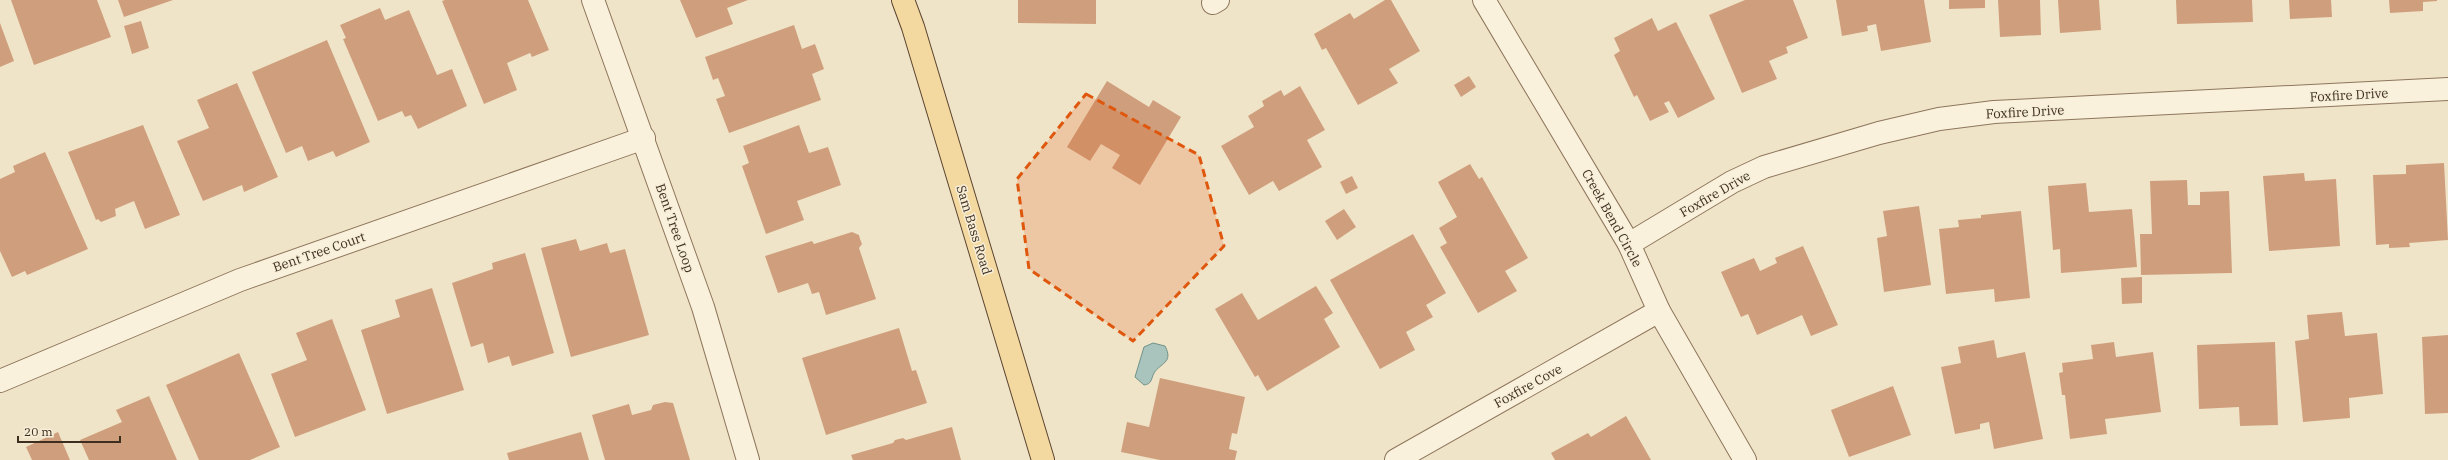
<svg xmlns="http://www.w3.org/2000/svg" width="2448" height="460" viewBox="0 0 2448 460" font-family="'IBM Plex Serif',serif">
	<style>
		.water { fill: #a9c4bc; stroke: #6f938a }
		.building { fill: #cf9f7d }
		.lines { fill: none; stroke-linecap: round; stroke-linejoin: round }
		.minor-casing { stroke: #8d765c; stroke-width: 24 }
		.major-casing { stroke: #5b4430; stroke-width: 24 }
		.minor { stroke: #faf1dc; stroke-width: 22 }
		.major { stroke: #f3d9a0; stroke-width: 22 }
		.marked { fill: #df570d; fill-opacity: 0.2; stroke: #df570d; stroke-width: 3; stroke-dasharray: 8 5; stroke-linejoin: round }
		.labels { text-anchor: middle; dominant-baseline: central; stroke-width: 3; stroke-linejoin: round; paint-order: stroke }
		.street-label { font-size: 13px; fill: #3d2e20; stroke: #f7eed8 }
	</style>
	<rect width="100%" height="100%" fill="#f0e4c8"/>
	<!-- water -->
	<path class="water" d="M1153 343 1165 346C1174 363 1160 363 1154 373 1151 379 1152 384 1144 385L1135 377 1144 347Z"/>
	<!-- building -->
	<g class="building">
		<path d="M11 0H97L111 37 34 65Z"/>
		<path d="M118 0H173L124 17Z"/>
		<path d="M445 0H528L549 50 532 57 530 53 507 63 517 90 484 104 442 1Z"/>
		<path d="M680 0H748L727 8 733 24 696 38Z"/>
		<path d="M1018 0H1096V24L1018 23Z"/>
		<path d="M1385 0H1391L1420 51 1389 69 1398 83 1358 105 1326 48 1322 50 1314 34 1350 13 1354 19Z"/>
		<path d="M1745 0H1793L1808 38 1786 47 1788 53 1769 61 1777 79 1742 93 1709 15Z"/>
		<path d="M1836 0H1924L1931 42 1881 51 1876 24 1867 26 1868 31 1842 36Z"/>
		<path d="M1949 0H1985V8L1949 9Z"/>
		<path d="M1998 0H2040L2041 35 2000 37Z"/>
		<path d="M2058 0H2099L2101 30 2060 33Z"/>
		<path d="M2176 0H2252L2253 22 2177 24Z"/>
		<path d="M2289 0H2331L2332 17 2290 19Z"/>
		<path d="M2389 0H2437V1L2423 2V11L2390 13Z"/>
		<path d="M380 8 385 20 409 10 437 75 452 69 467 106 418 129 411 115 405 117 402 111 378 121 343 39 346 38 340 25Z"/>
		<path d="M1652 18 1658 31 1676 22 1715 99 1678 118 1669 101 1664 103 1669 112 1650 121 1637 95 1634 97 1614 55 1620 51 1614 38Z"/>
		<path d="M141 21 149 48 132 54 124 26Z"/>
		<path d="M0 23 14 61 0 67Z"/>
		<path d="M794 25 802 49 815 44 824 69 812 74 821 100 729 133 716 99 725 96 718 78 713 80 705 57Z"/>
		<path d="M327 40 370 142 336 157 333 151 308 161 302 146 286 153 252 72Z"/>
		<path d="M1469 76 1476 87 1461 97 1454 85Z"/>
		<path d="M1107 81 1149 107 1153 100 1181 117 1140 185 1112 168 1120 155 1101 144 1090 161 1067 147Z"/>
		<path d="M237 83 278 177 244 192 242 185 203 201 177 141 209 128 197 100Z"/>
		<path d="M1300 86 1325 130 1307 140 1322 167 1279 191 1273 181 1249 195 1221 146 1254 127 1248 116 1264 106 1262 101 1281 90 1284 96Z"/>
		<path d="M143 125 180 215 145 229 134 201 115 209 116 216 101 222 98 219 96 220 68 152Z"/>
		<path d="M799 125 809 153 828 147 841 185 797 201 804 220 766 234 742 166 749 163 743 146Z"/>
		<path d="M45 152 88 249 27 275 25 271 12 277 0 251V179L15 172 13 166Z"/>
		<path d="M2444 163 2448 240 2409 243 2410 247 2389 248V244L2376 245 2373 175 2406 174V165Z"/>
		<path d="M1470 164 1479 179 1482 177 1528 258 1505 271 1517 291 1478 313 1440 247 1447 243 1439 228 1457 217 1438 182Z"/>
		<path d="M2304 173 2305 181 2336 179 2340 246 2269 251 2263 176Z"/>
		<path d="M1352 176 1358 188 1346 194 1340 182Z"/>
		<path d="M2187 180 2188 205H2200V192L2229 191 2232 273 2141 275 2140 234H2152L2150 181Z"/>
		<path d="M2086 183 2089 212 2132 209 2137 267 2061 273 2060 249 2053 250 2048 186Z"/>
		<path d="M1919 206 1931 285 1884 292 1877 238 1887 236 1883 211Z"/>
		<path d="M1344 209 1356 227 1337 240 1325 221Z"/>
		<path d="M2021 211 2030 298 1995 302 1994 289 1946 294 1939 229 1959 227 1958 220 1981 218V215Z"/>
		<path d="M852 232 859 235 860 239 862 244 859 248 876 299 826 315 819 292 812 294 808 283 778 293 765 256 812 241 814 244Z"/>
		<path d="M1413 234 1446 293 1426 305 1433 317 1406 332 1415 350 1380 369 1330 280Z"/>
		<path d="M576 239 580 251 607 243 610 253 625 249 649 335 571 357 541 248Z"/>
		<path d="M1803 246 1838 325 1811 336 1802 315 1757 335 1748 314 1741 317 1721 272 1754 258 1760 271 1777 263 1775 258Z"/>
		<path d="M525 253 554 353 512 366 509 356 488 363 483 343 471 347 452 283 493 269 492 263Z"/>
		<path d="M2142 277V303L2122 304 2121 278Z"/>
		<path d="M1316 286 1333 313 1324 319 1340 347 1267 391 1258 375 1255 377 1215 309 1242 293 1258 320Z"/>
		<path d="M432 288 464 390 387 414 361 330 400 317 395 300Z"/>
		<path d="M2342 312 2345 336 2377 333 2383 394 2349 398 2350 418 2303 422 2295 341 2309 339 2307 315Z"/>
		<path d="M332 319 366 410 295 437 271 374 307 360 296 333Z"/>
		<path d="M899 328 912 371 916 370 927 403 826 435 802 358Z"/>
		<path d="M2448 335V413L2425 414 2422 337Z"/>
		<path d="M1994 340 1997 358 2025 352 2043 439 1994 449 1989 422 1980 424V429L1955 434 1941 367 1961 363 1958 347Z"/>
		<path d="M2114 342 2116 357 2153 352 2161 412 2105 419 2107 434 2070 439 2065 395H2062L2059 373 2063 372 2062 363 2093 359 2091 345Z"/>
		<path d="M2275 342 2278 425 2240 426 2239 407 2199 409 2197 345Z"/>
		<path d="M239 353 280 447 250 460H199L166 385Z"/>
		<path d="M1160 378 1245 397 1237 434 1232 433 1229 449 1237 451 1235 460H1160L1121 452 1127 422 1149 427Z"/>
		<path d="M1893 386 1911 435 1849 457 1831 410Z"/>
		<path d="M149 396 177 460H89L80 440 122 422 116 410Z"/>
		<path d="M665 402 673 403 690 460H605L592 415 629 404 632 415 651 410 653 405Z"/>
		<path d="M1626 416 1651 460H1555L1551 453 1588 433 1591 437Z"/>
		<path d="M952 427 961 460H853L851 455 893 443 895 440 903 438 906 440Z"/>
		<path d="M58 432 70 460H32L26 447Z"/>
		<path d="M581 432 589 460H509L507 453Z"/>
	</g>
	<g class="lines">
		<!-- minor casing -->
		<g class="minor-casing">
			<g id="minor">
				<path d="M593 0 703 307 748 460"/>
				<path d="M1484 0 1629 244 1659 311 1745 460"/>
				<path d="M1213 3 1218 0"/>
				<path d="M1629 244 1732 182 1764 167 1879 133 1939 119 1994 112 2448 89"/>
				<path d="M0 381 240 280 644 138"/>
				<path d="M1396 460 1659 311"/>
			</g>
		</g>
		<!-- major casing -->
		<g class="major-casing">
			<path id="major" d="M903 0 913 27 1043 460"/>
		</g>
		<!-- minor -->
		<use href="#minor" class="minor"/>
		<!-- major -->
		<use href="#major" class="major"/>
	</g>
	<!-- marked area -->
	<path class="marked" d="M1086 94 1199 155 1224 246 1133 341 1029 269 1017 179Z"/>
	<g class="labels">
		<!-- street labels -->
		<g class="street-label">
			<text transform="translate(2349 95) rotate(-3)">Foxfire Drive</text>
			<text transform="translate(2025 112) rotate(-3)">Foxfire Drive</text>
			<text transform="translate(1715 194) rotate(-30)">Foxfire Drive</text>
			<text transform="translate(1612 218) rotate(61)">Creek Bend Circle</text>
			<text transform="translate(675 228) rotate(71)">Bent Tree Loop</text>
			<text transform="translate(974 230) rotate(73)">Sam Bass Road</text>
			<text transform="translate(319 252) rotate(-19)">Bent Tree Court</text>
			<text transform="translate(1528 386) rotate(-29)">Foxfire Cove</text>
		</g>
	</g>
	<!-- scale -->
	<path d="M18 436v6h102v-6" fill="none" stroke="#3d2e20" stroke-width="2"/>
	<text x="24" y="436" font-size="12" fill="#3d2e20" stroke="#f7eed8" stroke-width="3" paint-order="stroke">20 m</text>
</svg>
